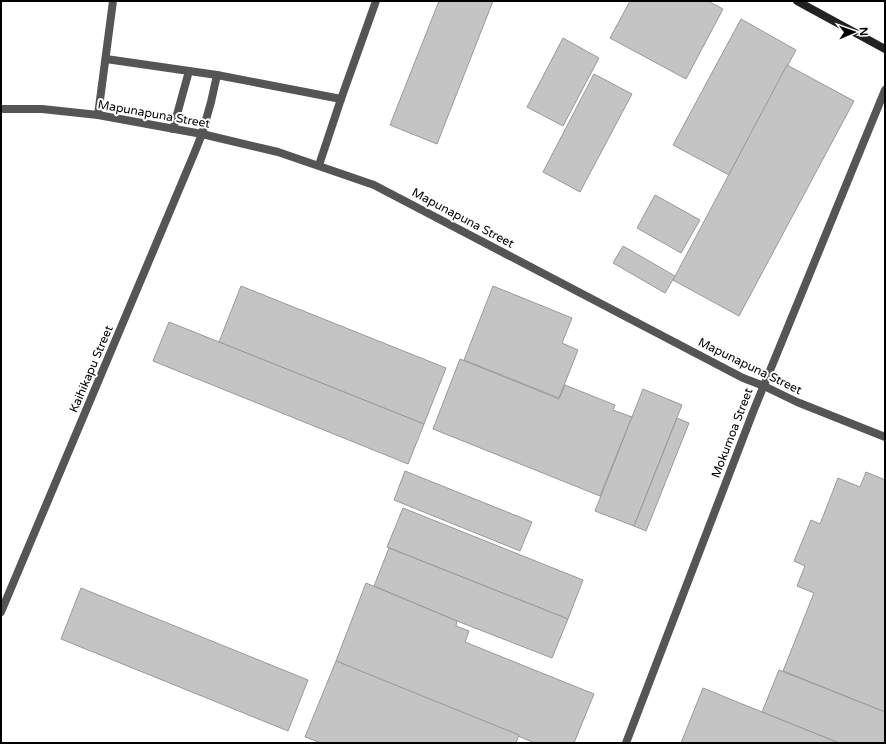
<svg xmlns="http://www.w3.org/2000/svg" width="886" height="744" viewBox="0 0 886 744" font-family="'Varela Round',sans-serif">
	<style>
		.building { fill: #c4c4c4; stroke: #999 }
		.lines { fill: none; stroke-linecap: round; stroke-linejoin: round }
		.lane { stroke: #555; stroke-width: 8 }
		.street { stroke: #555; stroke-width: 8 }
		.secondary { stroke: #222; stroke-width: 8 }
		.labels { text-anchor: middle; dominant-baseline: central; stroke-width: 4; stroke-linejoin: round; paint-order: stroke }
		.street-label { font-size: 12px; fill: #000; stroke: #fff }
	</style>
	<rect width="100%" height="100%" fill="#fff"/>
	<!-- building -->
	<g class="building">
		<path d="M439 1H493L437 144 390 125Z"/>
		<path d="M630 1H708L723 9 686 79 610 38Z"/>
		<path d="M741 19 796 50 729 175 673 145Z"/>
		<path d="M563 38 599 58 563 126 527 107Z"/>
		<path d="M787 65 854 101 739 316 673 280Z"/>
		<path d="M594 74 632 94 580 192 543 172Z"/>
		<path d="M655 195 700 220 681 253 637 228Z"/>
		<path d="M623 246 675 276 665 293 613 263Z"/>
		<path d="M241 286 446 368 424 424 219 342Z"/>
		<path d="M493 286 572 318 562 343 578 350 559 398 464 360Z"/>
		<path d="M169 322 424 424 408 464 153 361Z"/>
		<path d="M460 359 559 399 565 385 615 405 613 410 632 417 600 496 433 429Z"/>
		<path d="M643 389 682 405 634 526 595 511Z"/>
		<path d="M677 418 689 423 646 531 634 526Z"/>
		<path d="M405 471 532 522 520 551 394 500Z"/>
		<path d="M866 472 885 480V712L783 671 814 593 797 586 805 566 794 561 811 520 820 524 838 478 860 487Z"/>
		<path d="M403 508 583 580 568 619 387 547Z"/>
		<path d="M389 548 568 619 552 658 457 621 374 586Z"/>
		<path d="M366 583 457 621 456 626 469 631 465 642 594 694 574 743H535L336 661Z"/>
		<path d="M81 588 308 680 288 731 61 639Z"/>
		<path d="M336 661 519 735 516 743H321L305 737Z"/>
		<path d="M779 670 885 712V743H839L762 712Z"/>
		<path d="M703 688 762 712 839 743H681Z"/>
	</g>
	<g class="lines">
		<!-- lane -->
		<g class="lane">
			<path d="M106 59 217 75"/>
			<path d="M98 115 113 1"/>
			<path d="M173 129 189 71"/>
			<path d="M202 134 211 102 217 75 341 99 376 1"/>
			<path d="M319 165 341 99"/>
		</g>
		<!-- street -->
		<g class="street">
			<path d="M1 109H42L98 115 202 134 278 152 374 185 743 378 764 386 797 402 885 437"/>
			<path d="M1 612 194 154 202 134"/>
			<path d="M626 743 753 412 885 90"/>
		</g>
		<!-- secondary -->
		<path class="secondary" d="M797 1 885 49"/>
	</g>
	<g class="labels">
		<!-- street labels -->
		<g class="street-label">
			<text transform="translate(154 114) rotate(10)">Mapunapuna Street</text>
			<text transform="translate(463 218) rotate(28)">Mapunapuna Street</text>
			<text transform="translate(750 366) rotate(26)">Mapunapuna Street</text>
			<text transform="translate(91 369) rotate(-67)">Kaihikapu Street</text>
			<text transform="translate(732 433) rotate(-69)">Mokumoa Street</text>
		</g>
	</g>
	<!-- border -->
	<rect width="886" height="744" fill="none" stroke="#000000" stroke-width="4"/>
	<!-- north arrow -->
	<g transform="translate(854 32) rotate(88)" stroke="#ffffff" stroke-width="3" paint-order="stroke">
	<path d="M0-3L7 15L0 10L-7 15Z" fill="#000000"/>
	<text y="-6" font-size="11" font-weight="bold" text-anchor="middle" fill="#000000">N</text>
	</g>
</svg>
